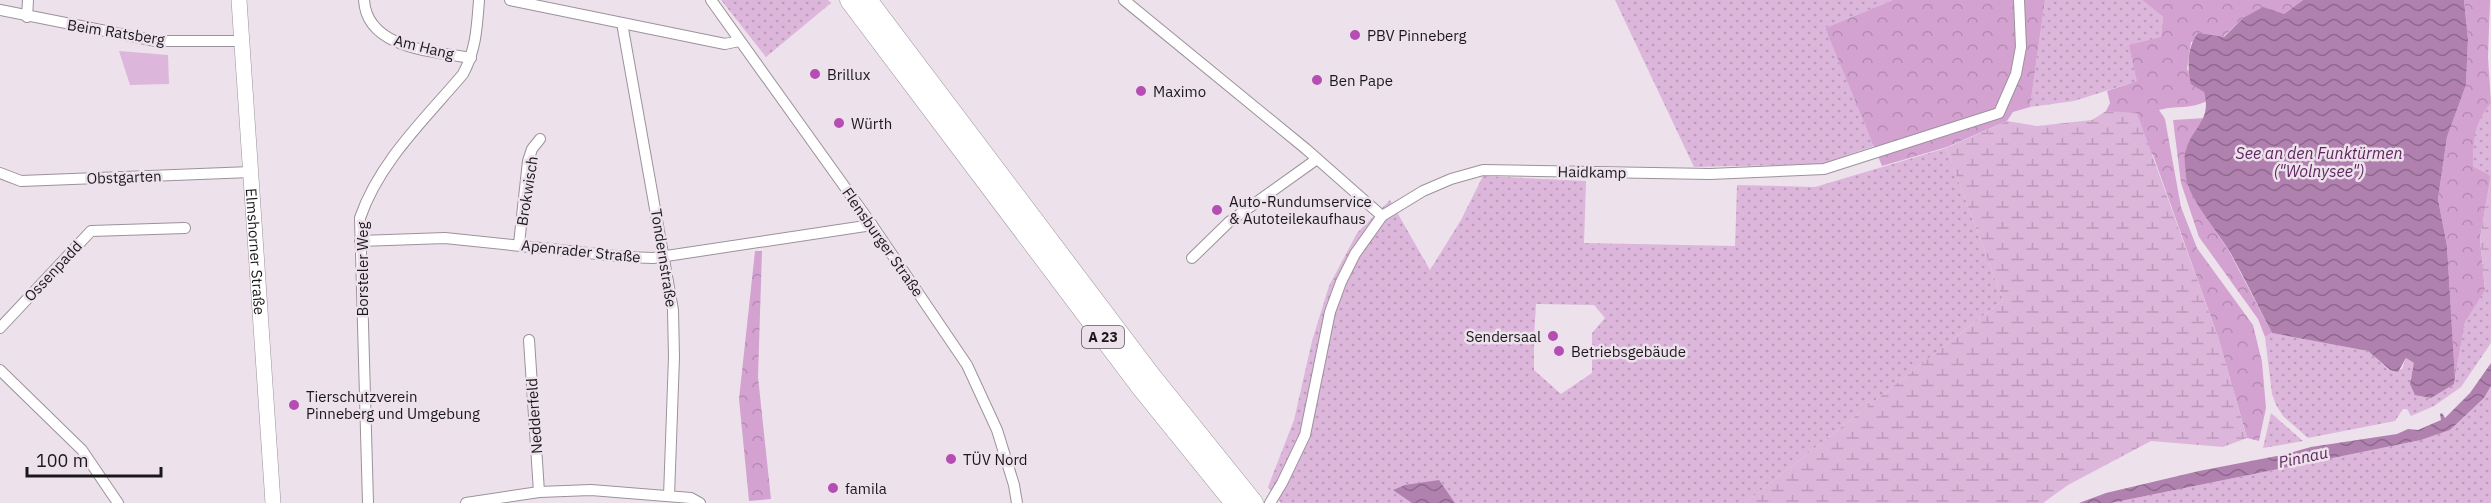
<svg xmlns="http://www.w3.org/2000/svg" width="2491" height="503" viewBox="0 0 2491 503" font-family="'IBM Plex Sans',sans-serif">
	<style>
		.grass { fill: url(#grass-dots); fill-rule: evenodd }
		.forest { fill: url(#forest-crowns) }
		.wetland { fill: url(#wetland-marsh) }
		.park { fill: #ddb6db }
		.water { fill: url(#water-waves) }
		.lines { fill: none; stroke-linecap: round; stroke-linejoin: round }
		.street-casing { stroke: #9b929b; stroke-width: 12 }
		.secondary-casing { stroke: #9b929b; stroke-width: 16 }
		.highway-casing { stroke: #9b929b; stroke-width: 21 }
		.street { stroke: #fff; stroke-width: 10 }
		.secondary { stroke: #fff; stroke-width: 15 }
		.highway { stroke: #fff; stroke-width: 20 }
		.poi-dot { fill: #b44eb3; stroke: #ede2ec; stroke-width: 2 }
		.labels { text-anchor: middle; dominant-baseline: central; stroke-width: 5; stroke-linejoin: round; paint-order: stroke }
		.shield { fill: #ede2ec; stroke: #5a555a; stroke-width: 1.5 }
		.shield-label { font-size: 14px; font-weight: bold; fill: #1b181b }
		.street-label { font-size: 15px; fill: #1b181b; stroke: #ede2ec }
		.poi-label { font-size: 15px; fill: #1b181b; stroke: #ede2ec; text-anchor: start }
		.water-label { font-size: 16px; font-style: italic; fill: #5e245e; stroke: #ede2ec }
	</style>
	<defs>
		<pattern id="grass-dots" width="8" height="8" patternUnits="userSpaceOnUse" patternTransform="scale(1.5)"><rect width="8" height="8" fill="#ddb6db"/><path d="M2 2h.1M6 6h.1" fill="none" stroke="#bd9cbb" stroke-width="1.8" stroke-linecap="round"/></pattern>
		<pattern id="forest-crowns" width="20" height="18" patternUnits="userSpaceOnUse" patternTransform="scale(1.5)"><rect width="20" height="18" fill="#d4a2d1"/><path d="M2 6a3 3 0 1 1 6 0M12 15a3 3 0 1 1 6 0" fill="none" stroke="#b58bb3"/></pattern>
		<pattern id="wetland-marsh" width="20" height="14" patternUnits="userSpaceOnUse" patternTransform="scale(1.5)"><rect width="20" height="14" fill="#ddb6db"/><path d="M1 5h8M5 5V1M11 12h8M15 12V8" fill="none" stroke="#bd9cbb"/></pattern>
		<pattern id="water-waves" width="16" height="10" patternUnits="userSpaceOnUse" patternTransform="scale(1.5)"><rect width="16" height="10" fill="#b080ae"/><path d="M0 5q4-4 8 0t8 0" fill="none" stroke="#8e688d"/></pattern>
	</defs>
	<rect width="100%" height="100%" fill="#ede2ec"/>
	<!-- grass -->
	<g class="grass">
		<path d="M721 0H828L831 3 766 57Z"/>
		<path d="M1615 0H1893L1825 28 1874 146 1822 164 1694 167Z"/>
		<path d="M2045 0H2142L2163 17 2161 37 2137 81 2074 101 2030 107Z"/>
		<path d="M2491 103V176L2473 166C2474 138 2472 126 2491 103Z"/>
		<path d="M1946 148 2003 300 1745 503H1281L1268 487 1294 420 1312 341 1329 286 1357 233 1390 200 1430 270 1461 220 1483 176 1586 181 1584 243 1735 246 1737 185 1815 187ZM1536 304 1594 305 1605 318 1592 333V373L1561 394 1534 370V338Z"/>
		<path d="M2491 275V343L2461 387 2434 406 2411 416 2407 409H2403L2395 421 2308 438 2283 416 2276 405 2272 394 2265 337 2272 333 2368 351 2389 370 2402 369 2406 358 2414 363V372L2410 379 2454 384 2465 322Z"/>
		<path d="M2491 386V503H2111L2421 440 2450 430 2484 398Z"/>
		<path d="M2271 413 2303 441 2263 448Z"/>
	</g>
	<!-- forest -->
	<g class="forest">
		<path d="M1893 0H2045L2030 107 2013 112 2007 121 1947 147 1882 166 1825 28Z"/>
		<path d="M2142 0H2303L2284 14 2243 18 2223 37 2191 42 2187 69 2204 92 2207 101C2188 110 2178 105 2159 110L2165 119 2181 207 2197 248 2253 325 2262 362 2266 408 2259 441 2247 438 2218 337 2153 155 2106 111 2110 103 2107 91 2137 81 2129 45 2161 37 2163 17Z"/>
		<path d="M2464 0H2490L2488 57 2491 103C2473 126 2474 137 2473 166L2491 176 2480 238 2485 290 2465 322 2455 378 2447 246 2438 199 2447 137 2466 85 2468 39Z"/>
		<path d="M2205 118 2196 130 2187 181 2202 211 2229 251 2272 333 2265 337 2258 319 2199 237 2181 183 2173 120Z"/>
		<path d="M755 251H762L758 377 771 499 749 501 739 399Z"/>
	</g>
	<!-- wetland -->
	<g class="wetland">
		<path d="M2106 111 2137 113 2218 337 2247 438 2223 447 2151 441 2068 485 2043 503H1745L2003 300 1946 148 2007 121 2037 126 2092 120Z"/>
		<path d="M2491 174V275L2485 290 2480 238Z"/>
	</g>
	<!-- park -->
	<path class="park" d="M119 51 168 55 169 84 130 85Z"/>
	<!-- water -->
	<g class="water">
		<path d="M2303 0H2464L2468 39 2466 85 2447 137 2438 199 2447 246 2455 378 2454 384 2431 398 2415 395 2410 384 2414 363 2406 358 2398 372 2390 370 2368 351 2272 333C2258 306 2245 279 2230 252 2218 232 2189 199 2186 177 2186 169 2183 157 2186 150 2193 126 2212 121 2204 92L2191 84C2187 68 2187 47 2198 33L2224 37 2243 18 2263 7 2284 14Z"/>
		<path d="M2491 363V386L2484 398 2450 430 2421 440 2111 503H2079L2106 493 2199 471 2282 455 2311 447 2397 434 2408 429 2418 430 2441 420 2440 414 2442 413 2445 418 2470 393Z"/>
		<path d="M1439 480 1455 503H1412L1393 490 1405 485Z"/>
	</g>
	<g class="lines">
		<!-- street casing -->
		<g class="street-casing">
			<g id="street">
				<path d="M364 0C367 50 435 51 471 58"/>
				<path d="M510 0 725 44 739 41"/>
				<path d="M711 0 872 225 967 365 997 430 1014 485 1017 503"/>
				<path d="M1124 0 1306 149 1382 216"/>
				<path d="M0 10 156 41H242"/>
				<path d="M27 17 28 0"/>
				<path d="M622 23 673 310 674 357 669 496"/>
				<path d="M0 173 21 181 251 172"/>
				<path d="M360 241 445 238 626 257 653 258 872 225"/>
				<path d="M519 244 528 161 532 149 540 139"/>
				<path d="M1192 258 1229 222 1317 159"/>
				<path d="M0 328 91 231 185 228"/>
				<path d="M529 340 539 492"/>
				<path d="M0 370 82 450 118 503"/>
				<path d="M368 503 360 218C379 162 425 119 463 74 476 50 477 27 479 0"/>
				<path d="M466 503 539 492 591 490 691 498 700 503"/>
				<path d="M1270 503 1282 483 1305 435 1330 312 1341 282 1355 254 1382 216 1423 191 1451 179 1483 170 1710 174 1824 169 1999 113 2016 74 2021 47 2019 0"/>
			</g>
		</g>
		<!-- secondary casing -->
		<g class="secondary-casing">
			<g id="secondary">
				<path id="s1" d="M239 0 273 503"/>
			</g>
		</g>
		<!-- highway casing -->
		<g class="highway-casing">
			<g id="highway">
				<path d="M850 0 1142 388 1235 503"/>
				<path d="M867 0 1150 375 1253 503"/>
			</g>
		</g>
		<!-- street -->
		<use href="#street" class="street"/>
		<!-- secondary -->
		<use href="#secondary" class="secondary"/>
		<!-- highway -->
		<use href="#highway" class="highway"/>
	</g>
	<!-- markers -->
	<g class="poi-dot">
		<circle cx="1355" cy="35" r="6"/>
		<circle cx="815" cy="74" r="6"/>
		<circle cx="1317" cy="80" r="6"/>
		<circle cx="1141" cy="91" r="6"/>
		<circle cx="839" cy="123" r="6"/>
		<circle cx="1217" cy="210" r="6"/>
		<circle cx="1553" cy="336" r="6"/>
		<circle cx="1559" cy="351" r="6"/>
		<circle cx="294" cy="405" r="6"/>
		<circle cx="951" cy="459" r="6"/>
		<circle cx="833" cy="488" r="6"/>
	</g>
	<g class="labels">
		<!-- shield labels -->
		<rect class="shield" x="1082" y="326" width="42" height="22" rx="4.5"/>
		<g class="shield-label">
			<text x="1103" y="337">A 23</text>
		</g>
		<!-- street labels -->
		<g class="street-label">
			<text transform="translate(116 32) rotate(9)">Beim Ratsberg</text>
			<text transform="translate(424 47) rotate(14)">Am Hang</text>
			<text transform="translate(1592 172) rotate(1)">Haidkamp</text>
			<text transform="translate(124 177) rotate(-2)">Obstgarten</text>
			<text transform="translate(527 191) rotate(-81)">Brokwisch</text>
			<text transform="translate(883 242) rotate(55)">Flensburger Straße</text>
			<text transform="translate(581 251) rotate(6)">Apenrader Straße</text>
			<text stroke="none"><textPath href="#s1" startOffset="252">Elmshorner Straße</textPath></text>
			<text transform="translate(664 258) rotate(81)">Tondernstraße</text>
			<text transform="translate(362 269) rotate(-90)">Borsteler Weg</text>
			<text transform="translate(53 271) rotate(-47)">Ossenpadd</text>
			<text transform="translate(534 416) rotate(-94)">Nedderfeld</text>
		</g>
		<!-- poi labels -->
		<g class="poi-label">
			<text x="1367" y="35">PBV Pinneberg</text>
			<text x="827" y="74">Brillux</text>
			<text x="1329" y="80">Ben Pape</text>
			<text x="1153" y="91">Maximo</text>
			<text x="851" y="123">Würth</text>
			<text x="1229" y="201">Auto-Rundumservice<tspan x="1229" dy="17">&amp; Autoteilekaufhaus</tspan></text>
			<text x="1541" y="336" text-anchor="end">Sendersaal</text>
			<text x="1571" y="351">Betriebsgebäude</text>
			<text x="306" y="396">Tierschutzverein<tspan x="306" dy="17">Pinneberg und Umgebung</tspan></text>
			<text x="963" y="459">TÜV Nord</text>
			<text x="845" y="488">famila</text>
		</g>
		<!-- water labels -->
		<g class="water-label">
			<text x="2319" y="153">See an den Funktürmen<tspan x="2319" dy="18">("Wolnysee")</tspan></text>
			<text transform="translate(2303 457) rotate(-12)">Pinnau</text>
		</g>
	</g>
	<!-- scale -->
	<path d="M27 467v9h134v-9" fill="none" stroke="#1b181b" stroke-width="3"/>
	<text x="36" y="467" font-size="18" fill="#1b181b" stroke="#ede2ec" stroke-width="4.5" paint-order="stroke">100 m</text>
</svg>
